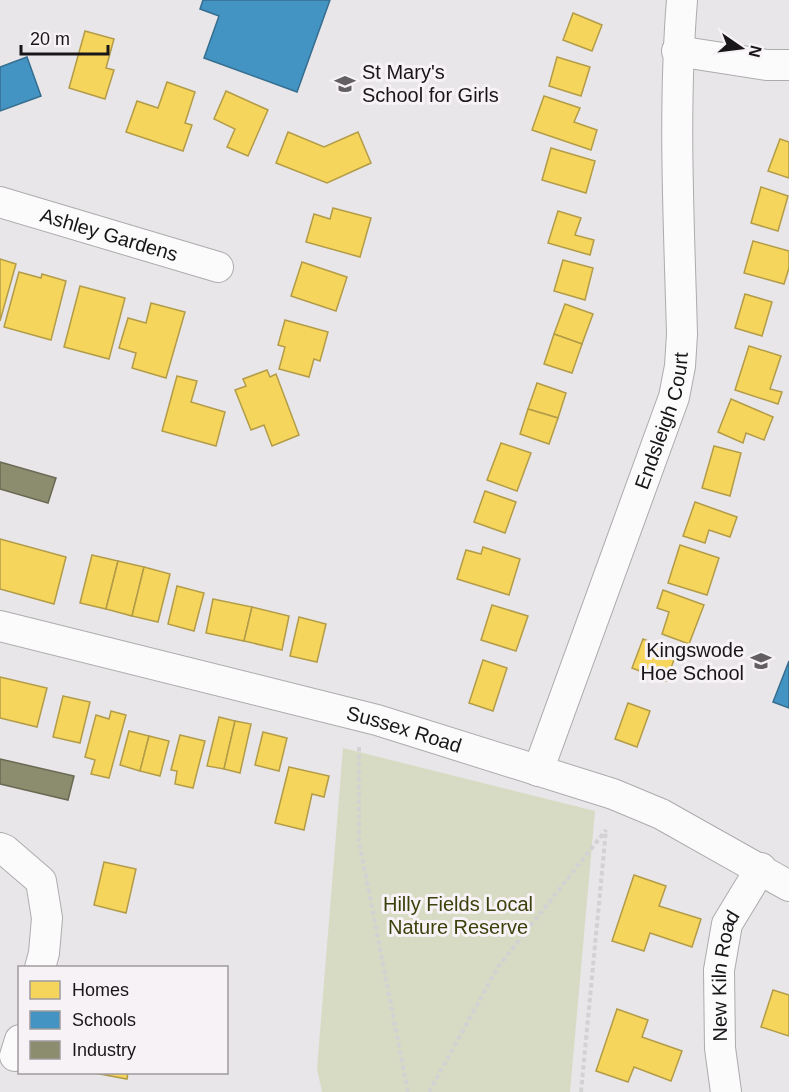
<svg xmlns="http://www.w3.org/2000/svg" width="789" height="1092" viewBox="0 0 789 1092" font-family="Arial,sans-serif">
	<style>
		.green { fill: #d7dbc4 }
		.homes { fill: #f6d55c; stroke: #b39c48; stroke-width: 1.5 }
		.schools { fill: #4393c3; stroke: #366e90; stroke-width: 1.5 }
		.industry { fill: #8c8c6e; stroke: #696954; stroke-width: 1.5 }
		.lines { fill: none; stroke-linecap: round; stroke-linejoin: round }
		.minor-casing { stroke: #adabad; stroke-width: 32 }
		.path { stroke: #d3d2d3; stroke-width: 4; stroke-dasharray: 4.5 3; stroke-linecap: butt }
		.minor { stroke: #fcfbfc; stroke-width: 30 }
		.labels { text-anchor: middle; dominant-baseline: central; stroke-width: 6; stroke-linejoin: round; paint-order: stroke }
		.poi-label { font-size: 20px; fill: #181618; stroke: #f7f2f6; text-anchor: start }
		.street-label { font-size: 20px; fill: #181618; stroke: #f7f2f6 }
		.park-label { font-size: 20px; fill: #3a410b; stroke: #f7f2f6 }
	</style>
	<rect width="100%" height="100%" fill="#e8e6e8"/>
	<!-- green -->
	<path class="green" d="M343 748 595 811 570 1092H322L317 1069Z"/>
	<!-- homes -->
	<g class="homes">
		<path d="M573 13 602 25 592 51 563 40Z"/>
		<path d="M85 31 114 39 106 68 114 70 105 99 69 88Z"/>
		<path d="M557 57 590 67 581 96 549 86Z"/>
		<path d="M167 82 195 92 185 123 192 125 183 151 126 132 137 101 158 108Z"/>
		<path d="M226 91 268 110 248 156 227 147 235 129 214 119Z"/>
		<path d="M544 96 580 108 574 122 597 130 591 150 532 130Z"/>
		<path d="M288 132 324 147 358 132 371 163 327 183 276 163Z"/>
		<path d="M780 139 789 142V178L768 171Z"/>
		<path d="M551 148 595 161 586 193 542 180Z"/>
		<path d="M761 187 788 196 778 231 751 223Z"/>
		<path d="M333 208 371 218 360 257 306 242 314 214 330 219Z"/>
		<path d="M558 211 581 218 575 235 594 240 590 255 548 243Z"/>
		<path d="M753 241 789 251V268L784 284 744 273Z"/>
		<path d="M0 259 16 264 0 321Z"/>
		<path d="M563 260 593 268 585 300 554 291Z"/>
		<path d="M302 262 347 277 336 311 291 296Z"/>
		<path d="M19 272 41 278 42 274 66 281 51 340 4 327Z"/>
		<path d="M80 286 125 298 109 359 64 347Z"/>
		<path d="M745 294 772 302 762 336 735 328Z"/>
		<path d="M151 303 185 312 166 378 132 368 136 353 119 348 128 318 146 323Z"/>
		<path d="M565 304 593 314 582 344 554 334Z"/>
		<path d="M285 320 328 332 320 361 314 359 309 377 279 369 285 347 278 345Z"/>
		<path d="M554 334 582 344 572 373 544 364Z"/>
		<path d="M749 346 781 356 770 389 782 392 778 404 735 390Z"/>
		<path d="M267 370 270 377 276 374 299 435 272 446 264 425 251 430 235 390 246 386 243 379Z"/>
		<path d="M177 376 197 381 191 402 225 412 216 446 162 431Z"/>
		<path d="M537 383 566 393 558 418 528 409Z"/>
		<path d="M731 399 773 417 764 440 746 433 743 443 718 432Z"/>
		<path d="M528 409 558 418 549 444 520 434Z"/>
		<path d="M501 443 531 453 517 491 487 480Z"/>
		<path d="M714 446 741 453 730 496 702 488Z"/>
		<path d="M485 491 516 502 505 533 474 522Z"/>
		<path d="M695 502 737 517 730 537 709 530 705 543 683 536Z"/>
		<path d="M0 539 66 557 54 604 0 589Z"/>
		<path d="M680 545 719 558 707 595 668 583Z"/>
		<path d="M483 547 520 559 509 595 457 579 466 550 481 554Z"/>
		<path d="M92 555 118 561 106 609 80 603Z"/>
		<path d="M118 561 144 567 132 616 106 609Z"/>
		<path d="M144 567 170 574 158 622 132 616Z"/>
		<path d="M177 586 204 593 194 631 168 624Z"/>
		<path d="M663 590 704 605 689 644 662 634 669 612 657 608Z"/>
		<path d="M213 599 252 607 244 641 206 633Z"/>
		<path d="M492 605 528 616 516 651 481 640Z"/>
		<path d="M252 607 289 616 282 650 244 641Z"/>
		<path d="M299 617 326 624 317 662 290 656Z"/>
		<path d="M643 639 677 652 666 681 632 668Z"/>
		<path d="M483 660 507 668 493 711 469 703Z"/>
		<path d="M0 677 47 688 37 727 0 718Z"/>
		<path d="M63 696 90 702 80 743 53 737Z"/>
		<path d="M628 703 650 711 637 747 615 739Z"/>
		<path d="M111 711 126 715 109 778 91 774 95 760 85 757 96 715 109 719Z"/>
		<path d="M219 717 235 721 224 769 207 766Z"/>
		<path d="M235 721 251 724 240 773 224 769Z"/>
		<path d="M129 731 149 736 140 771 120 765Z"/>
		<path d="M263 732 287 738 279 771 255 765Z"/>
		<path d="M180 735 205 741 193 788 175 784 177 771 171 770Z"/>
		<path d="M149 736 169 741 160 776 140 771Z"/>
		<path d="M289 767 329 776 324 797 312 794 304 830 275 823Z"/>
		<path d="M104 862 136 869 126 913 94 905Z"/>
		<path d="M634 875 666 886 659 906 701 919 692 947 650 933 644 951 612 941Z"/>
		<path d="M773 990 789 995V1036L761 1027Z"/>
		<path d="M617 1009 648 1020 642 1037 682 1051 671 1081 634 1067 628 1082 596 1071Z"/>
		<path d="M89 1072H128L127 1079Z"/>
	</g>
	<!-- schools -->
	<g class="schools">
		<path d="M203 0H330L297 92 204 58 219 16 200 9Z"/>
		<path d="M27 57 41 96 0 111V67Z"/>
		<path d="M789 661V708L773 702Z"/>
	</g>
	<!-- industry -->
	<g class="industry">
		<path d="M0 462 56 478 48 503 0 489Z"/>
		<path d="M0 759 74 776 68 800 0 784Z"/>
	</g>
	<g class="lines">
		<!-- minor casing -->
		<g class="minor-casing">
			<g id="minor">
				<path d="M677 51 767 65H789"/>
				<path id="s1" d="M0 202 218 267"/>
				<path id="s2" d="M0 626 377 720 613 794 661 814 789 886"/>
				<path id="s3" d="M538 771 674 397 680 366 682 334C679 223 673 111 682 0"/>
				<path d="M0 848 5 850 41 881 47 918 44 953 40 968"/>
				<path d="M15 1056 20 1040"/>
				<path id="s4" d="M726 1092 720 1048 719 970 727 924 761 868"/>
			</g>
		</g>
		<!-- path -->
		<g class="path">
			<path d="M359 747V841L408 1092"/>
			<path d="M429 1092 498 967 606 830"/>
			<path d="M581 1092 606 830"/>
		</g>
		<!-- minor -->
		<use href="#minor" class="minor"/>
	</g>
	<!-- icons -->
	<defs>
		<g id="school-bare" transform="scale(1.62)"><path d="M0-5L7-2L0 1L-7-2ZM-4 1L0 2.5L4 1V4Q0 6-4 4Z" fill="#615f61" stroke="#f7f2f6" stroke-width="2.5" paint-order="stroke"/></g>
	</defs>
	<g fill-rule="evenodd">
		<use href="#school-bare" x="345" y="84"/>
		<use href="#school-bare" x="761" y="661"/>
	</g>
	<g class="labels">
		<!-- poi labels -->
		<g class="poi-label">
			<text x="362" y="72">St Mary's<tspan x="362" dy="23">School for Girls</tspan></text>
			<text x="744" y="650" text-anchor="end">Kingswode<tspan x="744" dy="23">Hoe School</tspan></text>
		</g>
		<!-- street labels -->
		<g class="street-label">
			<text stroke="none"><textPath href="#s1" startOffset="114">Ashley Gardens</textPath></text>
			<text stroke="none"><textPath href="#s3" startOffset="372">Endsleigh Court</textPath></text>
			<text stroke="none"><textPath href="#s2" startOffset="417">Sussex Road</textPath></text>
			<text stroke="none"><textPath href="#s4" startOffset="117">New Kiln Road</textPath></text>
		</g>
		<!-- park labels -->
		<g class="park-label">
			<text x="458" y="904">Hilly Fields Local<tspan x="458" dy="23">Nature Reserve</tspan></text>
		</g>
	</g>
	<!-- legend -->
	<rect x="18" y="966" width="210" height="108" fill="#f7f2f6" stroke="#9e9a9d" stroke-width="1.5"/>
	<rect x="30" y="981" width="30" height="18" fill="#f6d55c" stroke="#9e9a9d" stroke-width="1.5"/>
	<text x="72" y="996" font-size="18" fill="#181618">Homes</text>
	<rect x="30" y="1011" width="30" height="18" fill="#4393c3" stroke="#9e9a9d" stroke-width="1.5"/>
	<text x="72" y="1026" font-size="18" fill="#181618">Schools</text>
	<rect x="30" y="1041" width="30" height="18" fill="#8c8c6e" stroke="#9e9a9d" stroke-width="1.5"/>
	<text x="72" y="1056" font-size="18" fill="#181618">Industry</text>
	<!-- north arrow -->
	<g transform="translate(741 48) rotate(104)" stroke="#f7f2f6" stroke-width="4.5" paint-order="stroke">
	<path d="M0-4.5L10 22L0 15L-10 22Z" fill="#181618"/>
	<text y="-9" font-size="16" font-weight="bold" text-anchor="middle" fill="#181618">N</text>
	</g>
	<!-- scale -->
	<path d="M21 45v9h87v-9" fill="none" stroke="#181618" stroke-width="3"/>
	<text x="30" y="45" font-size="18" fill="#181618" stroke="#f7f2f6" stroke-width="4.5" paint-order="stroke">20 m</text>
</svg>
